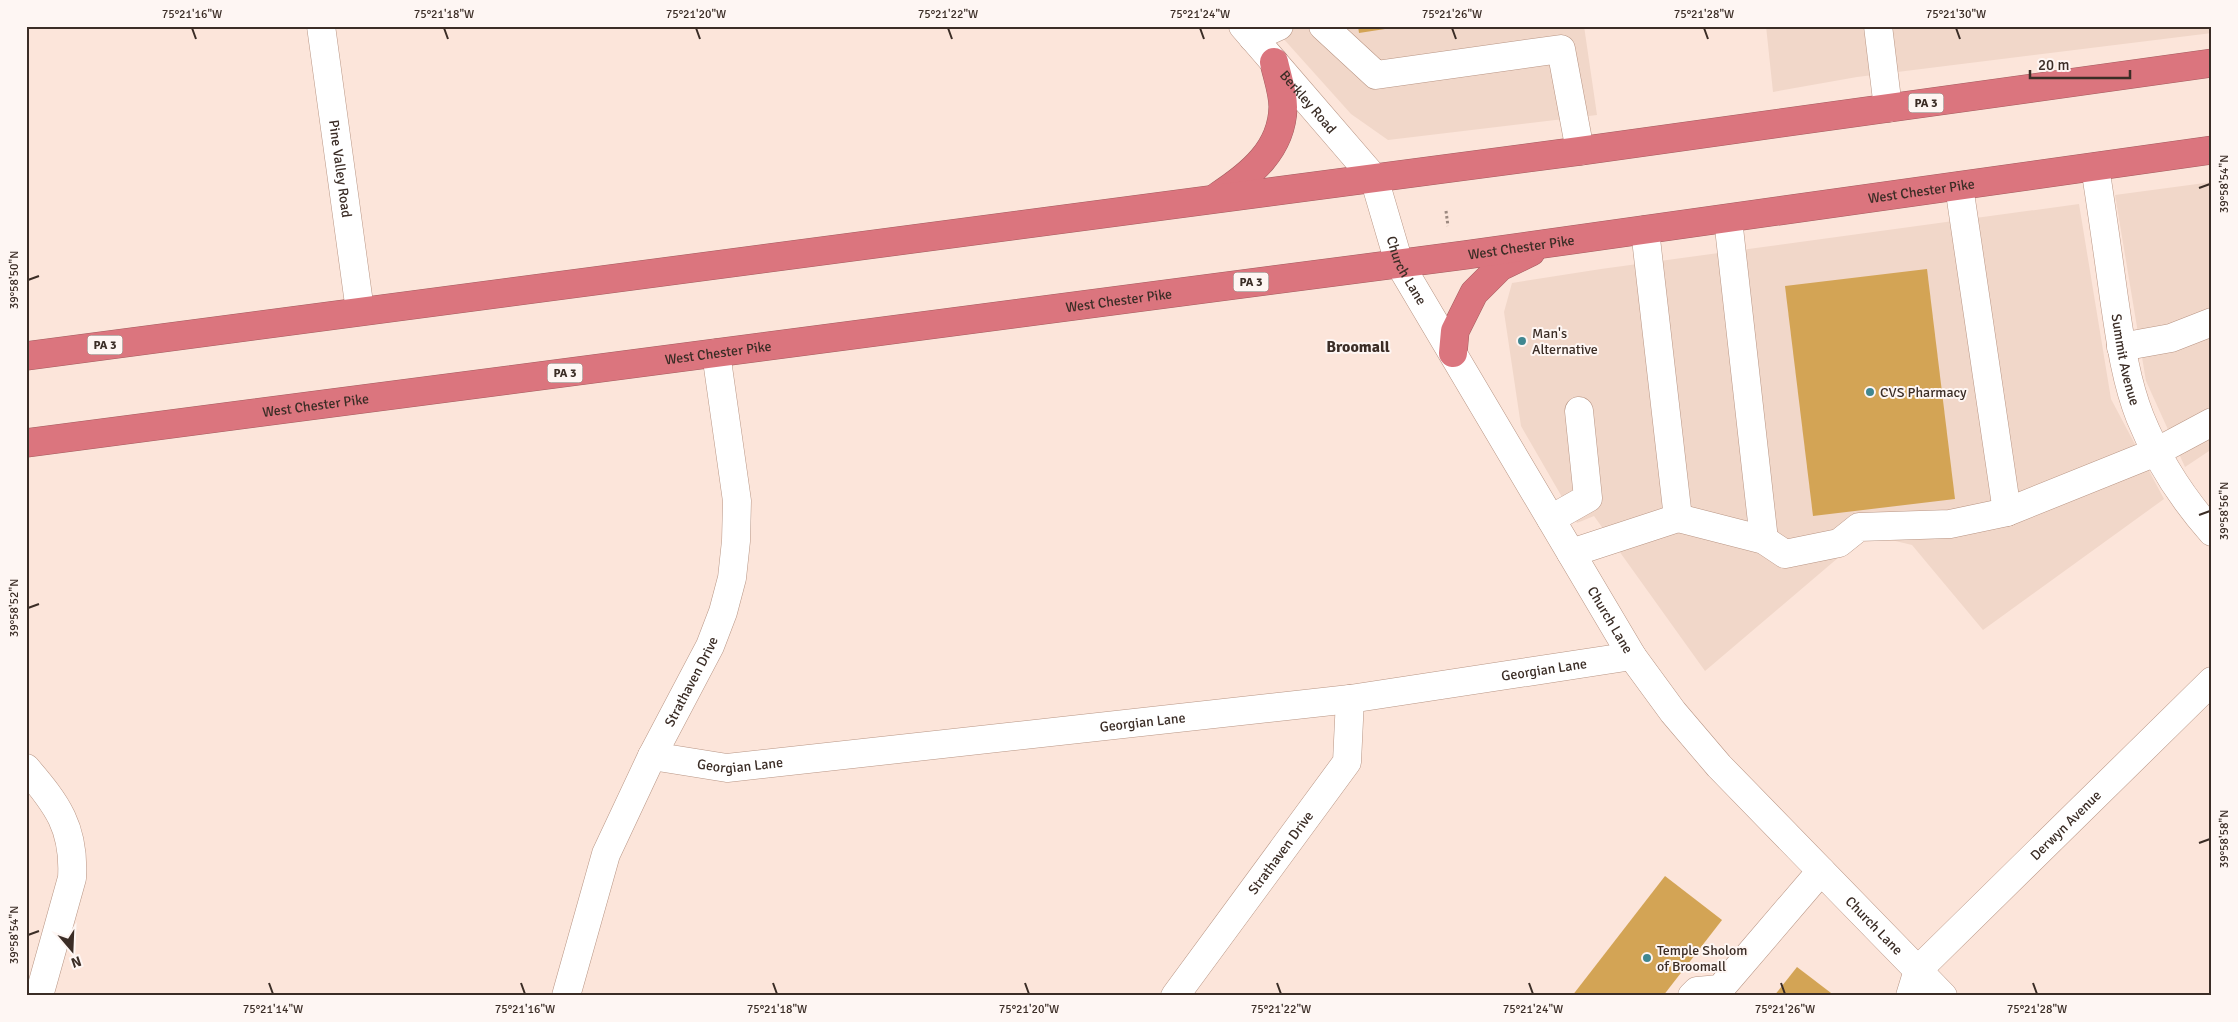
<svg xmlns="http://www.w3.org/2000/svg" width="2238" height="1022" viewBox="0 0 2238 1022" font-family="Signika,sans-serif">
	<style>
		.built { fill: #f1d7c9 }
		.building { fill: #d3a455 }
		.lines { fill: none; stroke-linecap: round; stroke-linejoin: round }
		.minor-casing { stroke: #b89584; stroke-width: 29 }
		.highway-casing { stroke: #a35c5f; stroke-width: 29 }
		.path { stroke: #9b887f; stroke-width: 3; stroke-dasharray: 2.5 2.5; stroke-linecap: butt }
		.minor { stroke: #fff; stroke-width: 28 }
		.highway { stroke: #db757e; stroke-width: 28 }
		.ticks { fill: none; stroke: #3b2d26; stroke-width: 2 }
		.poi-dot { fill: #408790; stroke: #fef6f3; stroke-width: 2 }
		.labels { text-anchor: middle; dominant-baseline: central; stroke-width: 4; stroke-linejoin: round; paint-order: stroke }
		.shield { fill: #fef6f3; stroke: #766964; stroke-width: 1 }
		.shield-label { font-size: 12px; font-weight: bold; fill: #3b2d26 }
		.street-label { font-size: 14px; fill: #3b2d26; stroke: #fef6f3 }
		.poi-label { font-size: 14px; fill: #3b2d26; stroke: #fef6f3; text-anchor: start }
		.quarter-label { font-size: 16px; font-weight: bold; fill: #3b2d26; stroke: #fef6f3 }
		.neatline { fill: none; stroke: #3b2d26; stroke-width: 2 }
		.ticks-label { font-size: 12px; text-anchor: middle; fill: #3b2d26 }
	</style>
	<rect width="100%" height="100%" fill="#fce5da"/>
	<!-- built -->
	<g class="built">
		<path d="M1272 26H1584L1597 115 1388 140 1351 114Z"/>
		<path d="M1766 26H2212V33L1857 77 1773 92Z"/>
		<path d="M2212 182V449L2185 467 2146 381 2115 195Z"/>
		<path d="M2079 204 2111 399 2164 499 1983 630 1912 545 1883 538 1859 540 1705 671 1594 516 1577 523 1521 426 1504 312 1512 283 1601 269Z"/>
	</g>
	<!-- building -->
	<g class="building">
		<path d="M1358 26H1398V27L1359 33Z"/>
		<path d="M1927 269 1955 499 1813 516 1785 286Z"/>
		<path d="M1665 876 1722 920 1663 996H1572Z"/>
		<path d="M1797 967 1835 996H1774Z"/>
	</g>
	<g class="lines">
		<!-- minor casing -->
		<g class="minor-casing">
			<g id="minor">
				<path id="s1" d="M321 26 360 311"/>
				<path id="s2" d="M1243 26 1374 178 1399 263 1632 656 1673 712 1719 766 1943 996"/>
				<path d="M1323 26 1376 75 1561 49 1580 151"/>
				<path d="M1878 26 1888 108"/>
				<path d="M1253 38 1279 26"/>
				<path id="s3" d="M2095 167C2102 211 2108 255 2114 298 2120 338 2125 379 2140 417 2157 459 2182 498 2212 532"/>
				<path d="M1959 186 2007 512"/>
				<path d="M1728 219 1764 540"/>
				<path d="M1645 230 1678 518"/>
				<path d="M2121 347 2171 338 2212 322"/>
				<path d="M1551 519 1588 498 1579 411"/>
				<path d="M1571 553 1678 518 1764 540 1785 554 1839 543 1859 527 1950 524 2007 512 2156 452 2212 422"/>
				<path id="s4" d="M652 756 727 768 1350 699 1632 656"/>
				<path d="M26 768C57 804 75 828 72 878L39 996"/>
				<path id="s5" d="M566 996 606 854 652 756 710 646 723 612 732 578 736 541 737 501 716 353"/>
				<path id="s6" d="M1175 996 1347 762 1350 699"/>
				<path d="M1692 996 1697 991 1720 989 1821 871"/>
				<path id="s7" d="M1910 996 1918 970 2212 681"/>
			</g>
		</g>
		<!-- highway casing -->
		<g class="highway-casing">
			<g id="highway">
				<path d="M1218 196C1250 175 1282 150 1283 107 1283 92 1277 76 1274 62"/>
				<path d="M1453 353 1455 331 1474 293 1500 267 1531 252"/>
				<path d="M26 356 1580 151 2212 63"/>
				<path id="s8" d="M26 443 1465 255 2212 150"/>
			</g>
		</g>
		<!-- path -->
		<path class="path" d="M1446 211 1448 226"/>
		<!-- minor -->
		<use href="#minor" class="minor"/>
		<!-- highway -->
		<use href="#highway" class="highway"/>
	</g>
	<!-- ticks -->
	<path class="ticks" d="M192 28 196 39M444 28 448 39M696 28 700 39M948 28 952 39M1200 28 1204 39M1452 28 1456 39M1704 28 1708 39M1956 28 1960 39M2199 188 2210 184M28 280 39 276M2199 515 2210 511M28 608 39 604M2199 843 2210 839M28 935 39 931M269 983 273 994M521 983 525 994M773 983 777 994M1025 983 1029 994M1277 983 1281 994M1529 983 1533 994M1781 983 1785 994M2033 983 2037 994"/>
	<!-- markers -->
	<g class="poi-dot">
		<circle cx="1522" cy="341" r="5"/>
		<circle cx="1870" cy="392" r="5"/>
		<circle cx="1647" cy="958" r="5"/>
	</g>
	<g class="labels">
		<!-- shield labels -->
		<g class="shield">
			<rect x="1908.5" y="93.5" width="35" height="19" rx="4"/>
			<rect x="1233.5" y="272.5" width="35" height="19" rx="4"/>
			<rect x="87.5" y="335.5" width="35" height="19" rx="4"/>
			<rect x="547.5" y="363.5" width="35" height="19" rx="4"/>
		</g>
		<g class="shield-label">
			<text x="1926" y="103">PA 3</text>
			<text x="1251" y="282">PA 3</text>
			<text x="105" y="345">PA 3</text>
			<text x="565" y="373">PA 3</text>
		</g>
		<!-- street labels -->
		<g class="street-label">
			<text stroke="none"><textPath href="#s2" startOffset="100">Berkley Road</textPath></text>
			<text stroke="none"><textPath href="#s1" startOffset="144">Pine Valley Road</textPath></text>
			<text stroke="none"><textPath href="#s8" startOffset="1912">West Chester Pike</textPath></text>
			<text stroke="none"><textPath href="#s8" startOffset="1508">West Chester Pike</textPath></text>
			<text stroke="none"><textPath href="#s2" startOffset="299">Church Lane</textPath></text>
			<text stroke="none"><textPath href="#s8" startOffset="1102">West Chester Pike</textPath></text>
			<text stroke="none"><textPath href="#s8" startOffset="698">West Chester Pike</textPath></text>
			<text stroke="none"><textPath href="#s3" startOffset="195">Summit Avenue</textPath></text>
			<text stroke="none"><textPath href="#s8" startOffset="292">West Chester Pike</textPath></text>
			<text stroke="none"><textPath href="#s2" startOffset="704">Church Lane</textPath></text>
			<text stroke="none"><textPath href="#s4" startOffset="899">Georgian Lane</textPath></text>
			<text stroke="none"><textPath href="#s5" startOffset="340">Strathaven Drive</textPath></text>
			<text stroke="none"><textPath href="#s4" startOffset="494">Georgian Lane</textPath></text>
			<text stroke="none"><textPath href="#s4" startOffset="89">Georgian Lane</textPath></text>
			<text stroke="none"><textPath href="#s7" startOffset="234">Derwyn Avenue</textPath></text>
			<text stroke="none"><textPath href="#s6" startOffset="178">Strathaven Drive</textPath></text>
			<text stroke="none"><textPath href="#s2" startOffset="1109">Church Lane</textPath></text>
		</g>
		<!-- poi labels -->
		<g class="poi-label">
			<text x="1532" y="333">Man's<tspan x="1532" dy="16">Alternative</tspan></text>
			<text x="1880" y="392">CVS Pharmacy</text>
			<text x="1657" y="950">Temple Sholom<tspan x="1657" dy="16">of Broomall</tspan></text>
		</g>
		<!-- quarter labels -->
		<g class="quarter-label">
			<text x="1358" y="347">Broomall</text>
		</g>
	</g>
	<!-- border -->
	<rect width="2238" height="1022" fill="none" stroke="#fef6f3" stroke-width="55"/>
	<!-- north arrow -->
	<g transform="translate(72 950) rotate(161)" stroke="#fef6f3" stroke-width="4" paint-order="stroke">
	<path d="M0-4L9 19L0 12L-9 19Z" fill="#3b2d26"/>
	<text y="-8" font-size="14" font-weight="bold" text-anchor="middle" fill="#3b2d26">N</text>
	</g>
	<!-- scale -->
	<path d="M2030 70v8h100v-8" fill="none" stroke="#3b2d26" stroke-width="2.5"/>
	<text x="2038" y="70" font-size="15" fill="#3b2d26" stroke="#fef6f3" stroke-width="4" paint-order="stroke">20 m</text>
	<rect x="28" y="28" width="2182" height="966" class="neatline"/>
	<g class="ticks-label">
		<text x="192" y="18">75°21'16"W</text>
		<text x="444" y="18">75°21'18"W</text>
		<text x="696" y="18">75°21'20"W</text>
		<text x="948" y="18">75°21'22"W</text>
		<text x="1200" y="18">75°21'24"W</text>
		<text x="1452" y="18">75°21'26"W</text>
		<text x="1704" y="18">75°21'28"W</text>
		<text x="1956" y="18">75°21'30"W</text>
		<text transform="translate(2224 184) rotate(-90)" y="4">39°58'54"N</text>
		<text transform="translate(14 280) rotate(-90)" y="4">39°58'50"N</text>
		<text transform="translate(2224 511) rotate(-90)" y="4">39°58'56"N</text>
		<text transform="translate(14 608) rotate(-90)" y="4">39°58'52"N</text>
		<text transform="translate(2224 839) rotate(-90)" y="4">39°58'58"N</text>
		<text transform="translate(14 935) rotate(-90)" y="4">39°58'54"N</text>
		<text x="273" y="1013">75°21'14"W</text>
		<text x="525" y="1013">75°21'16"W</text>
		<text x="777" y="1013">75°21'18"W</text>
		<text x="1029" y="1013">75°21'20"W</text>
		<text x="1281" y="1013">75°21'22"W</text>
		<text x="1533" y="1013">75°21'24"W</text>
		<text x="1785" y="1013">75°21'26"W</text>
		<text x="2037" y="1013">75°21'28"W</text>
	</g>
</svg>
